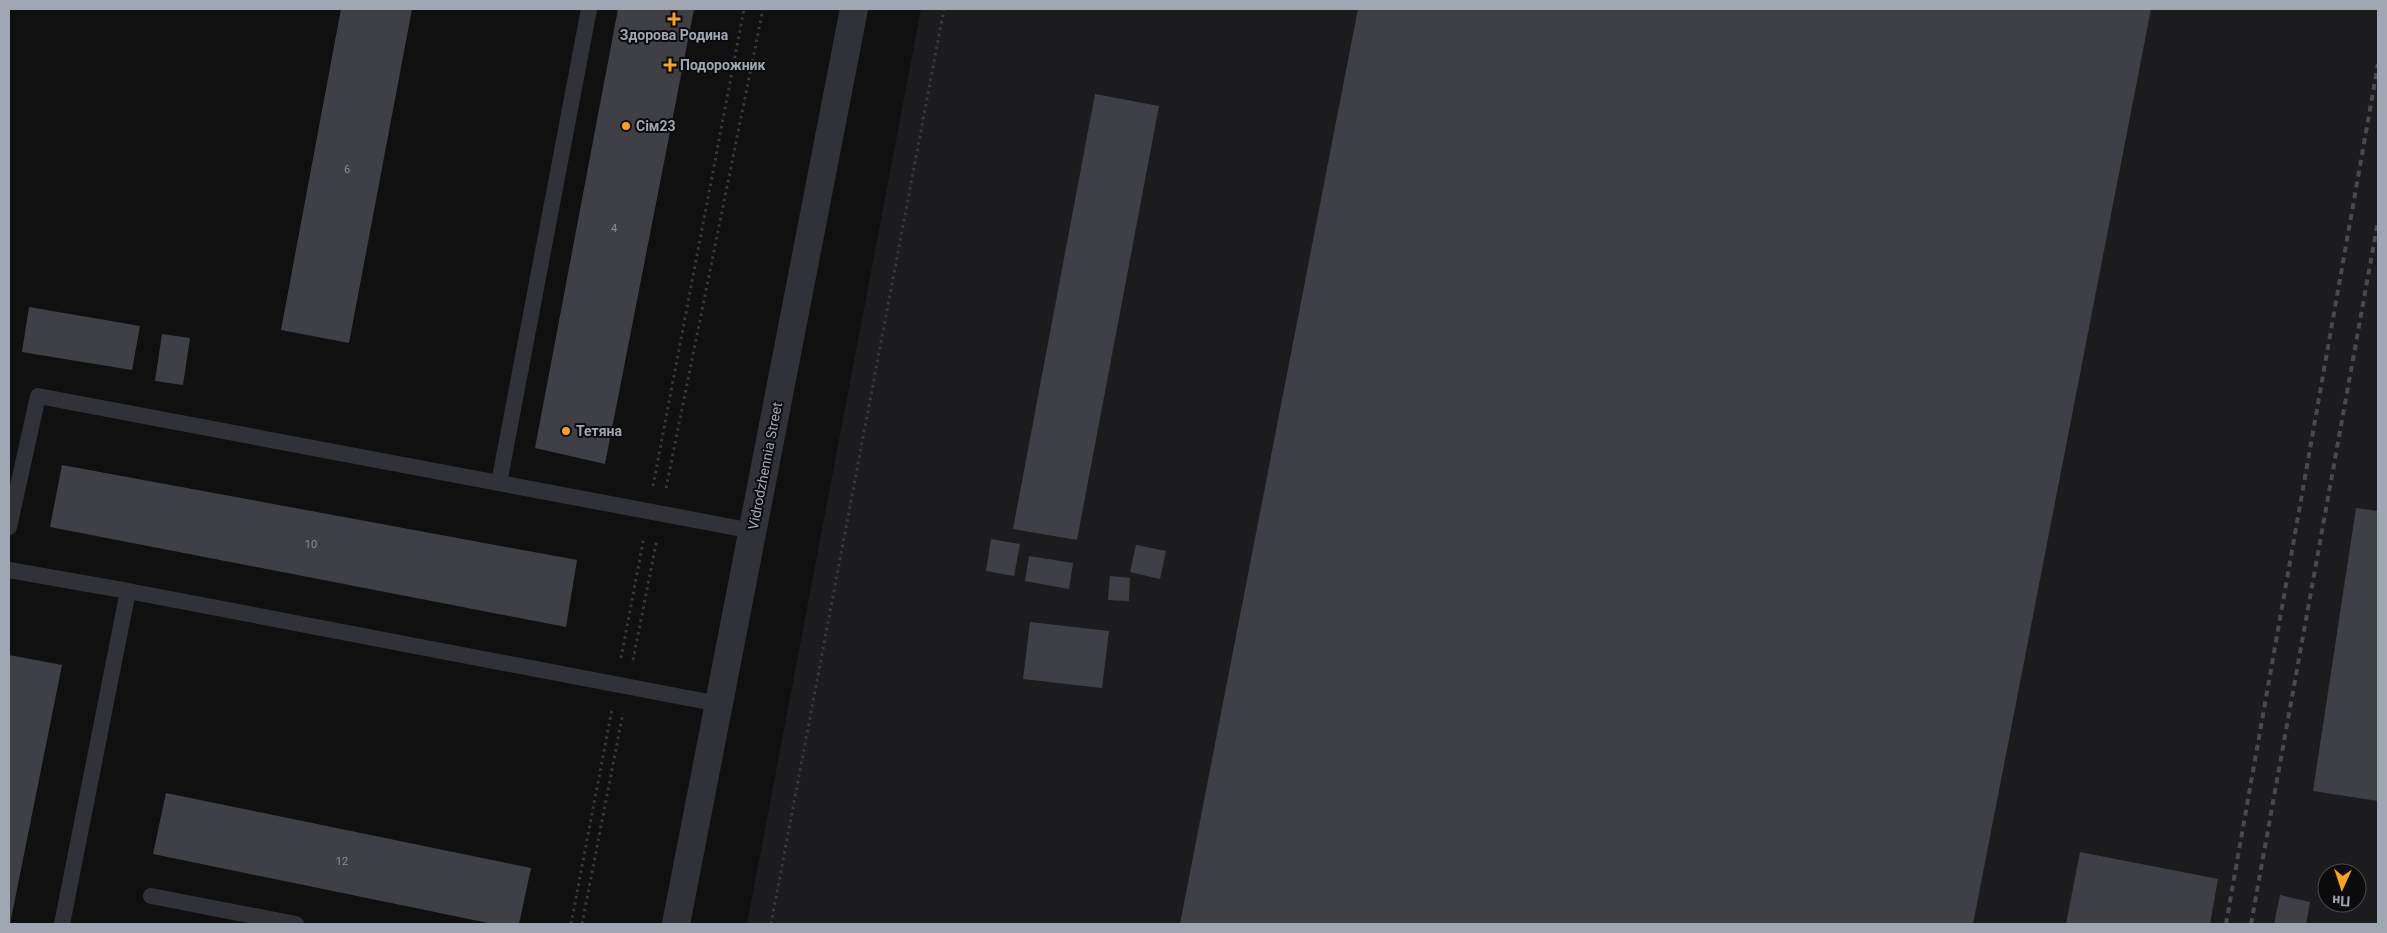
<svg xmlns="http://www.w3.org/2000/svg" width="2387" height="933" viewBox="0 0 2387 933" font-family="Roboto,sans-serif">
	<style>
		.built { fill: #1c1c1e; fill-rule: evenodd }
		.building { fill: #3e4045 }
		.lines { fill: none; stroke-linecap: round; stroke-linejoin: round }
		.path { stroke: #37393e; stroke-width: 3; stroke-dasharray: 2.5 4; stroke-linecap: butt }
		.service { stroke: #313237; stroke-width: 16 }
		.tertiary { stroke: #313237; stroke-width: 28 }
		.rail { stroke: #484a50; stroke-width: 4; stroke-dasharray: 6 5; stroke-linecap: butt }
		.poi-dot { fill: #fca21d; stroke: #0b0b0c; stroke-width: 2 }
		.labels { text-anchor: middle; dominant-baseline: central; stroke-width: 4; stroke-linejoin: round; paint-order: stroke }
		.number-label { font-size: 11px; fill: #888d98 }
		.poi-label { font-size: 14px; font-weight: bold; fill: #a0a7b3; stroke: #0b0b0c; text-anchor: start }
		.street-label { font-size: 14px; fill: #a0a7b3; stroke: #0b0b0c }
	</style>
	<rect width="100%" height="100%" fill="#101011"/>
	<!-- built -->
	<path class="built" d="M921 9H2378V924H747ZM2327 873H2357V903H2327Z"/>
	<!-- building -->
	<g class="building">
		<path d="M341 9H412L349 343 281 330Z"/>
		<path d="M618 9H694L605 464 535 448Z"/>
		<path d="M1358 9H2151L1973 924H1180Z"/>
		<path d="M1095 94 1159 106 1077 540 1013 529Z"/>
		<path d="M29 307 140 326 132 370 22 352Z"/>
		<path d="M162 334 190 338 183 385 155 381Z"/>
		<path d="M62 465 577 560 566 627 50 527Z"/>
		<path d="M2356 508 2378 511V801L2313 791Z"/>
		<path d="M991 539 1020 544 1014 576 986 571Z"/>
		<path d="M1136 545 1166 551 1160 579 1130 572Z"/>
		<path d="M1029 556 1073 563 1069 589 1025 581Z"/>
		<path d="M1110 576 1130 578 1129 601 1108 600Z"/>
		<path d="M1030 622 1109 631 1102 688 1023 679Z"/>
		<path d="M9 655 62 665 10 924H9Z"/>
		<path d="M166 793 531 868 519 924H493L153 854Z"/>
		<path d="M2080 852 2218 879 2210 924H2066Z"/>
		<path d="M2280 895 2310 902 2306 924H2274Z"/>
	</g>
	<g class="lines">
		<!-- path -->
		<g class="path">
			<path d="M653 486 744 9"/>
			<path d="M666 488 763 9"/>
			<path d="M621 658 644 537"/>
			<path d="M633 660 657 539"/>
			<path d="M571 924 612 709"/>
			<path d="M582 924 623 713"/>
			<path d="M771 924 944 9"/>
		</g>
		<!-- service -->
		<g class="service">
			<path d="M499 483 589 9"/>
			<path d="M9 527 38 396 753 531"/>
			<path d="M9 570 128 591 62 924"/>
			<path d="M128 591 719 704"/>
			<path d="M151 896 296 924"/>
		</g>
		<!-- tertiary -->
		<path class="tertiary" d="M676 924 854 9"/>
		<!-- rail -->
		<g class="rail">
			<path d="M2226 924 2378 64"/>
			<path d="M2251 924 2378 221"/>
		</g>
	</g>
	<!-- markers -->
	<g class="poi-dot">
		<path d="M671.5 11.5h5v5h5v5h-5v5h-5v-5h-5v-5h5z"/>
		<path d="M667.5 57.5h5v5h5v5h-5v5h-5v-5h-5v-5h5z"/>
		<circle cx="626" cy="126" r="5"/>
		<circle cx="566" cy="431" r="5"/>
	</g>
	<g class="labels">
		<!-- number labels -->
		<g class="number-label">
			<text x="347" y="169">6</text>
			<text x="614" y="228">4</text>
			<text x="311" y="544">10</text>
			<text x="342" y="861">12</text>
		</g>
		<!-- poi labels -->
		<g class="poi-label">
			<text x="674" y="35" text-anchor="middle">Здорова Родина</text>
			<text x="680" y="65">Подорожник</text>
			<text x="636" y="126">Сім23</text>
			<text x="576" y="431">Тетяна</text>
		</g>
		<!-- street labels -->
		<g class="street-label">
			<text transform="translate(765 466) rotate(-79)">Vidrodzhennia Street</text>
		</g>
	</g>
	<!-- border -->
	<rect width="2387" height="933" fill="none" stroke="#a0a7b3" stroke-width="20"/>
	<!-- north arrow -->
	<g transform="translate(2342 888) rotate(183)"><circle r="24" fill="#0b0b0c" stroke="#47494f"/>
	<path d="M0-4L9 19L0 12L-9 19Z" fill="#fca21d"/>
	<text y="-8" font-size="14" font-weight="bold" text-anchor="middle" fill="#a0a7b3">Пн</text>
	</g>
</svg>
